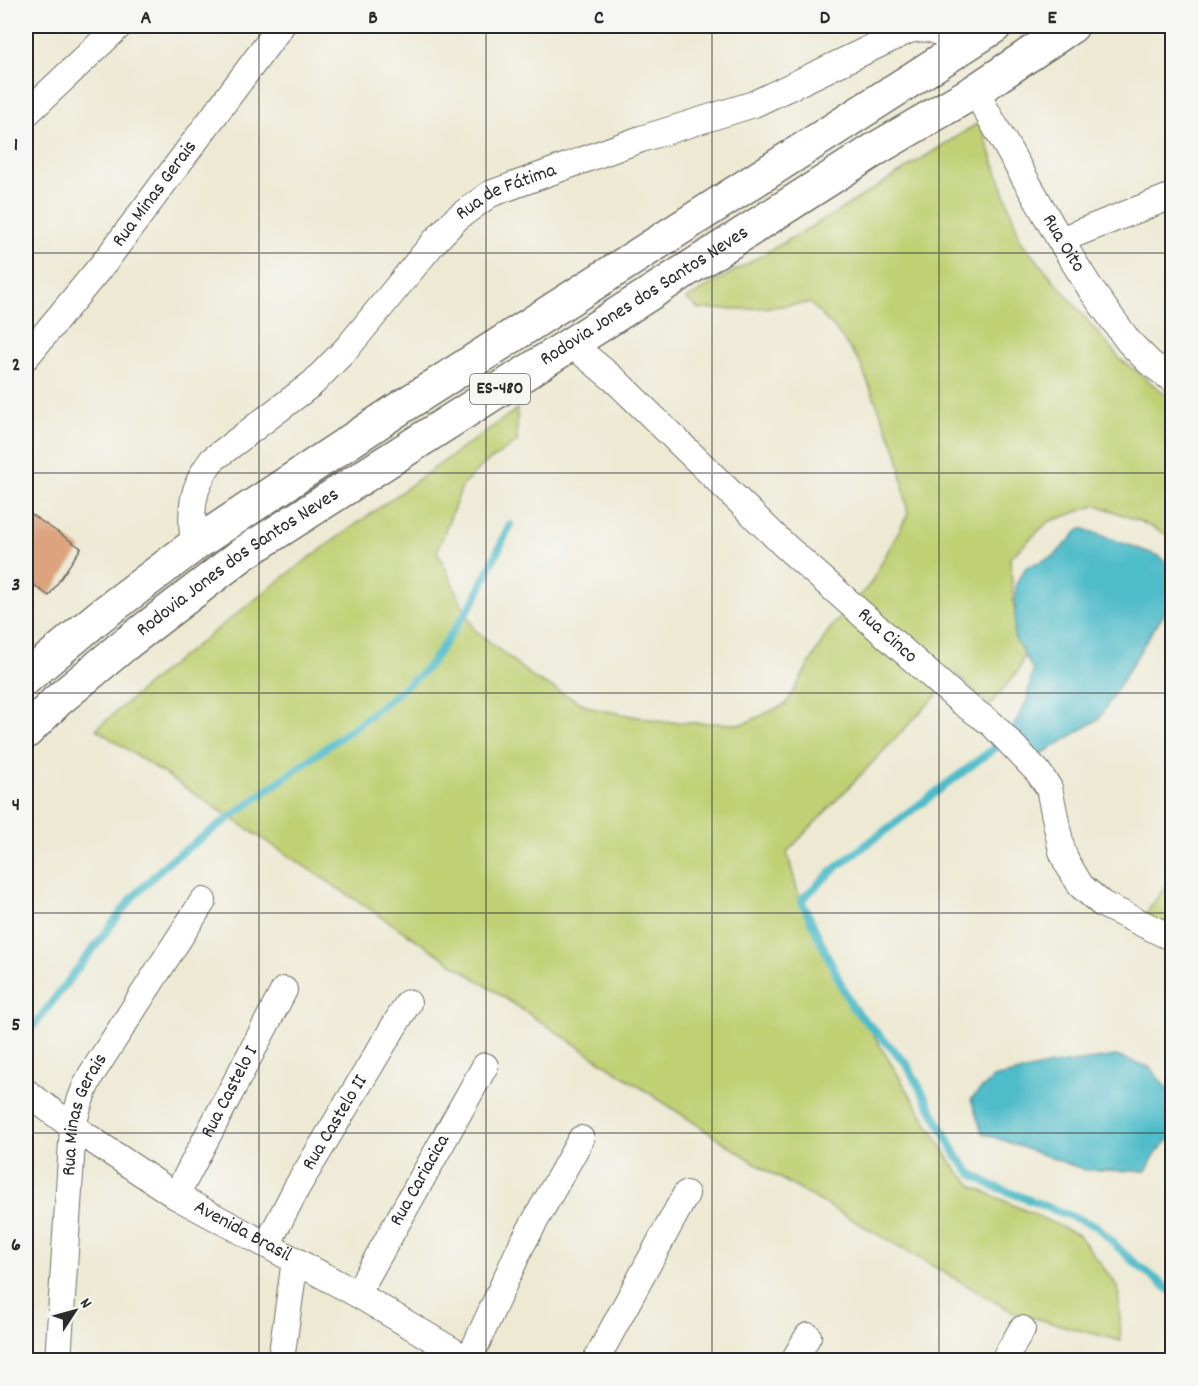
<svg xmlns="http://www.w3.org/2000/svg" width="1198" height="1386" viewBox="0 0 1198 1386" font-family="Dekko,sans-serif">
	<style>
		.green { fill: #c0d073; stroke: #767e4f; stroke-width: 1.5 }
		.water { fill: #4fbcc9; stroke: #3d747a; stroke-width: 1.5 }
		.lines { fill: none; stroke-linecap: round; stroke-linejoin: round }
		.stream { stroke: #4fbcc9; stroke-width: 8 }
		.building { fill: #dda37b }
		.minor-casing { stroke: #6f6e66; stroke-width: 28 }
		.major-casing { stroke: #6f6e66; stroke-width: 36 }
		.minor { stroke: #fff; stroke-width: 26 }
		.major { stroke: #fff; stroke-width: 33 }
		.grid { fill: none; stroke: #2b2b2b; stroke-width: 1.5; stroke-opacity: 0.55 }
		.labels { text-anchor: middle; dominant-baseline: central; stroke-width: 4.5; stroke-linejoin: round; paint-order: stroke }
		.shield { fill: #f6f6f2; stroke: #686867; stroke-width: 1.5 }
		.shield-label { font-size: 18px; font-weight: bold; fill: #2b2b2b }
		.street-label { font-size: 20px; fill: #2b2b2b; stroke: #f6f6f2 }
		.neatline { fill: none; stroke: #2b2b2b; stroke-width: 2 }
		.grid-label { font-size: 20px; text-anchor: middle; font-weight: bold; fill: #2b2b2b }
	</style>
	<rect width="100%" height="100%" fill="#f6f6f2"/>
	<filter id="ink" filterUnits="userSpaceOnUse"><feTurbulence type="fractalNoise" baseFrequency=".0167" numOctaves="2"/><feDisplacementMap in="SourceGraphic" scale="12" xChannelSelector="R" yChannelSelector="G"/><feConvolveMatrix kernelMatrix="1 2 1 2 8 2 1 2 1" color-interpolation-filters="sRGB"/></filter>
	<filter id="wash" filterUnits="userSpaceOnUse"><feTurbulence type="fractalNoise" baseFrequency=".008" numOctaves="4" result="noise"/><feDisplacementMap in="SourceGraphic" scale="24" xChannelSelector="R" yChannelSelector="G"/><feGaussianBlur stdDeviation="1.35" result="paint"/><feColorMatrix in="noise" values="0 0 0 0 0 0 0 0 0 0 0 0 0 0 0 0 0 1.4 0 .05"/><feComposite in="paint" operator="in"/></filter>
	<g filter="url(#wash)">
		<rect width="100%" height="100%" fill="#ede9d3"/>
		<!-- green -->
		<g class="green">
			<path d="M980 122 1021 241 1120 359 1172 399V537L1139 521 1097 505 1048 522 1010 558 1014 607 1025 651 1019 670 989 706 957 674 787 852 801 904 841 982 955 1168 974 1187 1079 1235 1118 1287 1121 1341 1015 1313 769 1172 96 729 166 669 302 563 517 409V442L483 465 463 485 437 551 474 629 535 679 591 708 664 722 743 724 786 704 829 630 870 584 908 514 898 455 859 361 834 328 810 303 750 309H699L686 299 840 210Z"/>
			<path d="M1172 877V939L1142 919Z"/>
		</g>
		<!-- water -->
		<g class="water">
			<path d="M1081 528 1159 556 1172 570V603L1151 633 1099 719 1035 758 1008 735 1026 703 1033 670 1014 637 1016 584 1026 567 1054 556Z"/>
			<path d="M1116 1056 1149 1067 1172 1094V1137L1156 1153 1146 1171 1085 1170 982 1133 971 1099 993 1078 1051 1065Z"/>
		</g>
		<g class="lines">
			<!-- stream -->
			<g class="stream">
				<path d="M1159 570 1172 561"/>
				<path d="M1004 741 838 866 801 900 852 1007 906 1063 957 1156 971 1173 991 1185 1096 1226 1129 1258 1172 1292"/>
				<path d="M26 1032 35 1024 133 897 167 863 360 723 422 673 431 663 475 599 510 525"/>
			</g>
		</g>
		<g id="blocks">
			<!-- building -->
			<path class="building" d="M26 511 81 548 49 596 27 580 26 582Z"/>
		</g>
	</g>
	<g filter="url(#ink)">
		<use href="#blocks" fill-opacity="0" stroke="#6f6e66" stroke-width="1.5"/>
		<g class="lines">
			<!-- minor casing -->
			<g class="minor-casing">
				<g id="minor">
					<path id="s1" d="M975 91 1060 240 1092 291 1129 342 1150 363 1172 379"/>
					<path d="M26 114 119 26"/>
					<path d="M1060 240 1172 196"/>
					<path id="s2" d="M570 343 616 381 784 545 960 701 992 724 1038 772 1049 788 1062 851 1067 863 1081 886 1102 904 1172 938"/>
					<path id="s3" d="M26 357 107 259 281 26"/>
					<path id="s4" d="M194 545C190 512 191 487 212 460L313 383 348 347 434 242 457 218 490 194 641 139 754 104 909 30C935 25 941 32 960 48"/>
					<path id="s5" d="M26 1092 73 1127 176 1196 357 1294 468 1360"/>
					<path id="s6" d="M176 1196 284 990"/>
					<path id="s7" d="M267 1245 297 1187 408 1003"/>
					<path id="s8" d="M357 1294 485 1066"/>
					<path id="s9" d="M58 1360 73 1127C77 1108 82 1092 91 1075L203 901"/>
					<path d="M281 1360 295 1260"/>
					<path d="M469 1360 521 1246 581 1139"/>
					<path d="M596 1360 686 1194"/>
					<path d="M794 1360 808 1336"/>
					<path d="M1004 1360 1022 1329"/>
				</g>
			</g>
			<!-- major casing -->
			<g class="major-casing">
				<g id="major">
					<path d="M26 678 100 616 194 545 400 408 995 26"/>
					<path id="s10" d="M26 732 57 701 123 646 244 553 879 147 975 91 1072 26"/>
				</g>
			</g>
			<!-- minor -->
			<use href="#minor" class="minor"/>
			<!-- major -->
			<use href="#major" class="major"/>
		</g>
	</g>
	<!-- grid -->
	<path class="grid" d="M259 26V1360M486 26V1360M712 26V1360M939 26V1360M26 253H1172M26 473H1172M26 693H1172M26 913H1172M26 1133H1172"/>
	<g class="labels">
		<!-- shield labels -->
		<rect class="shield" x="470" y="374" width="60" height="30" rx="4.5"/>
		<g class="shield-label">
			<text x="500" y="389">ES-480</text>
		</g>
		<!-- street labels -->
		<g class="street-label">
			<text stroke="none"><textPath href="#s3" startOffset="208">Rua Minas Gerais</textPath></text>
			<text stroke="none"><textPath href="#s4" startOffset="492">Rua de Fátima</textPath></text>
			<text stroke="none"><textPath href="#s1" startOffset="176">Rua Oito</textPath></text>
			<text stroke="none"><textPath href="#s10" startOffset="758">Rodovia Jones dos Santos Neves</textPath></text>
			<text stroke="none"><textPath href="#s10" startOffset="272">Rodovia Jones dos Santos Neves</textPath></text>
			<text stroke="none"><textPath href="#s2" startOffset="432">Rua Cinco</textPath></text>
			<text stroke="none"><textPath href="#s6" startOffset="117">Rua Castelo I</textPath></text>
			<text stroke="none"><textPath href="#s9" startOffset="248">Rua Minas Gerais</textPath></text>
			<text stroke="none"><textPath href="#s7" startOffset="140">Rua Castelo II</textPath></text>
			<text stroke="none"><textPath href="#s8" startOffset="130">Rua Cariacica</textPath></text>
			<text stroke="none"><textPath href="#s5" startOffset="258">Avenida Brasil</textPath></text>
		</g>
	</g>
	<!-- margin -->
	<rect width="1198" height="1386" fill="none" stroke="#f6f6f2" stroke-width="66"/>
	<!-- north arrow -->
	<g transform="translate(75 1311) rotate(54)" stroke="#f6f6f2" stroke-width="4.5" paint-order="stroke">
	<path d="M0-4.5L10 22L0 15L-10 22Z" fill="#2b2b2b"/>
	<text y="-9" font-size="16" font-weight="bold" text-anchor="middle" fill="#2b2b2b">N</text>
	</g>
	<rect x="33" y="33" width="1132" height="1320" class="neatline"/>
	<g class="grid-label">
		<text x="146" y="23">A</text>
		<text x="373" y="23">B</text>
		<text x="599" y="23">C</text>
		<text x="825" y="23">D</text>
		<text x="1052" y="23">E</text>
		<text x="16" y="150">1</text>
		<text x="16" y="370">2</text>
		<text x="16" y="590">3</text>
		<text x="16" y="810">4</text>
		<text x="16" y="1030">5</text>
		<text x="16" y="1250">6</text>
	</g>
</svg>
